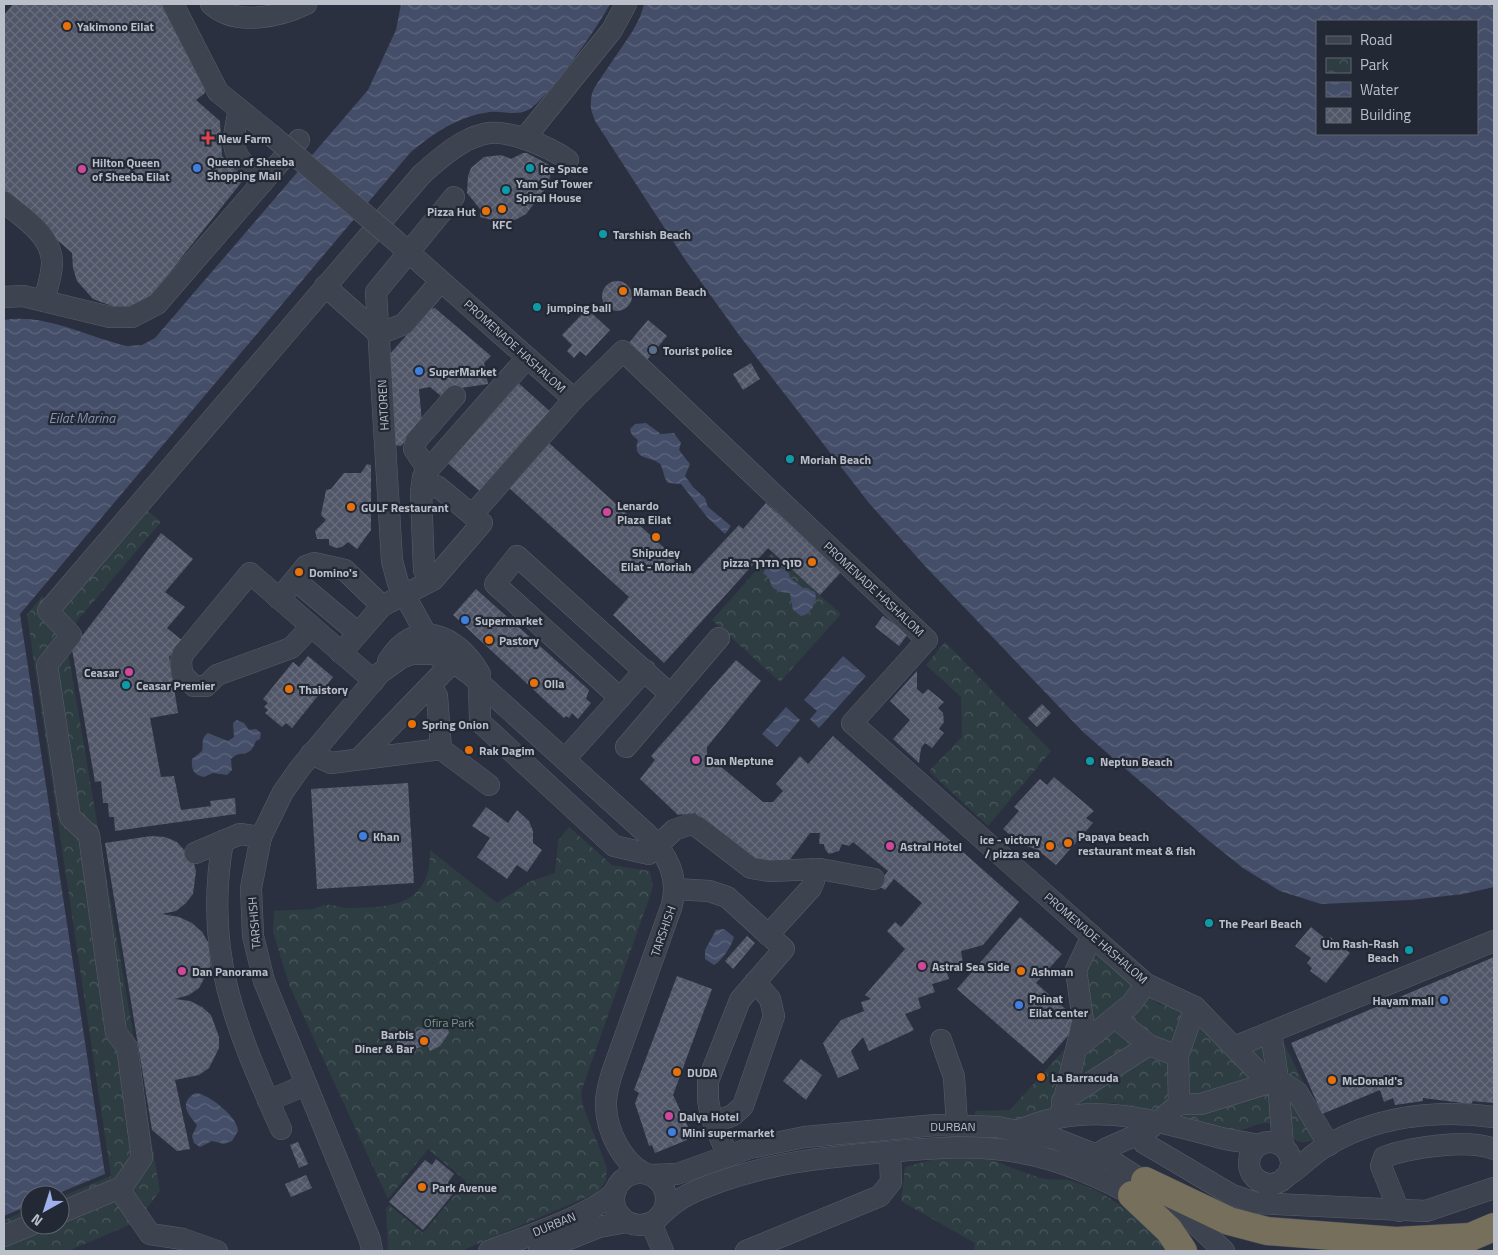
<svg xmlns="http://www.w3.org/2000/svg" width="1498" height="1255" viewBox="0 0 1498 1255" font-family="'Titillium Web','Noto Sans Hebrew',sans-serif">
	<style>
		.park { fill: url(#park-crowns) }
		.water { fill: url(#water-waves); fill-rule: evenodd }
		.pier { fill: #2b3040 }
		.building { fill: url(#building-cross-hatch) }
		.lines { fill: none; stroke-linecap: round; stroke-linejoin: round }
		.minor-casing { stroke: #595e6a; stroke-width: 22 }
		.highway-casing { stroke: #464b57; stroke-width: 29 }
		.minor { stroke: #3e4350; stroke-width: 21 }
		.highway { stroke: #756f5c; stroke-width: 28 }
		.minor-bridge-casing { stroke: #595e6a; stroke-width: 22; stroke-linecap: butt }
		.minor-bridge { stroke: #3e4350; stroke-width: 21 }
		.food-dot { fill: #e8710a; stroke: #232835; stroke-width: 2 }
		.health-dot { fill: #e0444e; stroke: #232835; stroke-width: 2 }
		.shop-dot { fill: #3f7fe0; stroke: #232835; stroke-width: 2 }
		.culture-dot { fill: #0f9aa8; stroke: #232835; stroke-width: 2 }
		.hotel-dot { fill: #d1479c; stroke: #232835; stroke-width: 2 }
		.service-dot { fill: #5c6f8a; stroke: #232835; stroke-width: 2 }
		.labels { text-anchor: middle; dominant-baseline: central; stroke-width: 4.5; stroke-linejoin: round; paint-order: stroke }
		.poi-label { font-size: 12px; font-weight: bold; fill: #bbbfca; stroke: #232835; text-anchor: start }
		.street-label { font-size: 12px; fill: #bbbfca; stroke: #232835 }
		.park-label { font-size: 12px; fill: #769883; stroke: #232835 }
		.water-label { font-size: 14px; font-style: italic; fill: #8691ad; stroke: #232835 }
	</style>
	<defs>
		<pattern id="park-crowns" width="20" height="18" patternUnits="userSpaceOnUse" patternTransform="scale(1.25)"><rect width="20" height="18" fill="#2d3d42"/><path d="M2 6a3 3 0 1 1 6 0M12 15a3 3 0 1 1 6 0" fill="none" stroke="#4a575c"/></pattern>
		<pattern id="water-waves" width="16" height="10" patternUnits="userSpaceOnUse" patternTransform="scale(1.25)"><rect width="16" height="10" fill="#444e68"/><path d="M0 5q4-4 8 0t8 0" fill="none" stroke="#5d667c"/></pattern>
		<pattern id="building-cross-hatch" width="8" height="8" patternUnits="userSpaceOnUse" patternTransform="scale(1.25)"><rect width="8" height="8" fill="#515768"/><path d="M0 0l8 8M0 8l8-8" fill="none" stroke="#686d7c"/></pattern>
	</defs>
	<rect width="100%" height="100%" fill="#2b3040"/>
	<!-- park -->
	<g class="park">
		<path d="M143 507 161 522 77 621 68 652 160 1191 136 1222 68 1251H4V1220L30 1209V1225H60V1197L111 1176 27 615 42 596 57 610Z"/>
		<path d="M772 553 841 614 780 682 712 620Z"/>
		<path d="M945 642 1051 751 988 826 929 771 962 737 961 697 926 665Z"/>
		<path d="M569 827 612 865 650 871 653 887 581 1092 583 1106 607 1168 606 1181 597 1193 461 1251H388L386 1209 389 1205 423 1233 466 1181 428 1149 388 1199 290 987 273 932 274 911C286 910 300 910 312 909 317 908 322 905 327 905 333 904 340 908 346 908 391 908 431 906 430 850L497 903 531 881 555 873 558 841Z"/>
		<path d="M1097 949 1158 1004 1199 1014 1230 1053 1281 1037 1328 1133C1286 1157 1299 1127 1269 1123 1255 1122 1247 1131 1234 1131L1163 1111 1113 1103 1068 1105 1011 1121 975 1117V1111L1010 1110 1072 1041V1012L1069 983Z"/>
		<path d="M983 1156C1002 1164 1021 1172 1041 1178 1052 1181 1064 1178 1075 1182 1113 1194 1143 1222 1171 1251H974L975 1243 901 1201 905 1167 939 1158Z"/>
	</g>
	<!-- water -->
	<g class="water">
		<path d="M401 4H610C599 25 548 100 528 110 516 116 503 111 490 112 459 116 433 133 410 153L20 614 105 1174 54 1195H30V1205L4 1216V320C45 313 88 337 127 346L142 345 155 338 368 90 396 30Z"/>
		<path d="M644 4H1494V887L1463 894 1411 900 1321 904 1280 891 1243 868 1208 840 1083 732 924 565 869 503 739 335 686 261 595 121C591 111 588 101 593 91 606 60 635 38 644 4ZM1317 21H1477V134H1317Z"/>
		<path d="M646 423 661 434 674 433 681 443 679 450 690 464 685 476 693 487 705 498 708 507 731 526 725 534 707 517 681 484 668 483C663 477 664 470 660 464 653 456 631 461 638 440L632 435 630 429 635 424Z"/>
		<path d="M771 561 789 573 790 578 803 588 815 592 816 598 813 607 807 614 801 616 793 610 790 593 780 592 772 587 769 578 763 573Z"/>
		<path d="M843 656 866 676 819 728 810 719 817 711 804 700Z"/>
		<path d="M786 707 800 720 777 747 762 734Z"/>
		<path d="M237 720 244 723 249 730 256 729 261 733 260 739 256 741C248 761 242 748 231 759L232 770 227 775 213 773 204 777C194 775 191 770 192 759L202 751C204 743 200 739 208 733L228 741 234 737 233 723Z"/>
		<path d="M724 929 734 937C732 945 722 961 714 965L705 959V950L716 930Z"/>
		<path d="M195 1093C208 1093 239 1118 238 1131L232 1141 224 1144 212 1141 200 1147 194 1143 192 1136 197 1125C187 1113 179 1103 195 1093Z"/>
	</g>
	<!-- pier -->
	<path class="pier" d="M642 4H644L640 17 632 32 592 91 590 109 595 121 592 120 588 109 590 90 630 31 639 16Z"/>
	<!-- building -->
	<g class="building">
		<path d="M13 4H165L205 84V93L196 100 220 121 222 156 244 179 147 301 126 308 115 307 93 299 77 281 73 268 72 253 4 193V15Z"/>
		<path d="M523 153H527L553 167 547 187 526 214 517 219 505 223 480 217V209L467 193 468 176 471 168 484 157 501 155 511 159Z"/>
		<circle cx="617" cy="296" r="15"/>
		<path d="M435 308 491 356 484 363 488 384 447 390 441 396 430 387 419 389 422 422 401 446 393 445 388 356 430 309Z"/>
		<path d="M587 309 610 330 586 356 580 351 574 358 567 351 572 345 562 335Z"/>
		<path d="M648 320 667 336 647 360 628 344Z"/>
		<path d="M751 363 760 379 743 390 733 374Z"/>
		<path d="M514 379 553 414 483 494 444 460Z"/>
		<path d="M548 442 693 574 739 525 743 529 766 503 842 571 820 595 768 548 664 663 613 615 629 597 508 487Z"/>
		<path d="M367 464 371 465V530L357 549 348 542 342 547 336 548 329 545V539H317L315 531 326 520 321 515 326 490 331 489 344 473H361Z"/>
		<path d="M161 533 193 559 165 592 185 607 167 628 184 642 169 657 178 713 150 718 161 777 174 776 181 810 211 806 210 801 235 798 236 814 115 831 114 817H109L108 803H103L101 781 95 782 72 649Z"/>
		<path d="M476 589 589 690 586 699 591 703 578 719 572 713 569 718 566 716 564 718 453 615Z"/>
		<path d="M883 616 908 634 899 646 875 627Z"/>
		<path d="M308 656 333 677 292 728 286 723 282 727 265 713 268 710 264 707 268 703 263 699 293 662 299 667Z"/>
		<path d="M736 660 761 681 707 747V755L763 802H773L783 791 776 784 800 756 808 764 833 736 1019 902 983 945 961 951 963 963 946 969 949 979 932 984 935 992 918 998 921 1008 905 1014 914 1030 869 1051 863 1037 851 1051 859 1069 838 1078 823 1043 841 1020 864 1011 861 1002 871 999 865 995 905 949 887 931 895 922 901 927 922 903 894 879 885 890 877 885 888 871 853 842 849 846 842 844 839 851 829 854 825 849 824 844H819L820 833H810L788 862H752L695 813 678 815 640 779 655 760 651 756Z"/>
		<path d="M917 671V689L923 694 928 689 944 702 938 708 943 713 944 722 939 729 944 733 932 748 925 743 921 748 919 763 893 739 910 720 890 701Z"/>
		<path d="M1042 704 1051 713 1037 727 1028 718Z"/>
		<path d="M1054 777 1094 811 1086 818 1093 823 1056 865 1038 850 1021 844 1003 829 1019 811 1014 807 1040 779 1047 785Z"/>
		<path d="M408 783 414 883 317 889 311 789Z"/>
		<path d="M486 807 508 823 517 810 529 821 533 831V843L542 850 527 872 517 865 507 879 477 857 490 838 472 826Z"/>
		<path d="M151 836 165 837 177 842 193 860 196 871 193 894 186 903 176 911 162 914 179 917 192 923 202 932 208 942 211 966 199 988 189 995 175 999 190 1001 202 1007 211 1015 219 1037V1048L209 1068 199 1075 175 1080 190 1149 177 1151 152 1130 105 843Z"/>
		<path d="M1020 917 1062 954 1036 983 1080 1022 1043 1064 957 989Z"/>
		<path d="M1311 927 1327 940 1330 937 1350 953 1326 983 1310 971 1312 968 1307 963 1311 958 1295 946Z"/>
		<path d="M747 936 755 943 733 969 725 961Z"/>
		<path d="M1494 957V1103L1473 1101 1471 1104 1423 1098V1101L1395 1105 1393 1098 1384 1102 1380 1090 1322 1114 1291 1043Z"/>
		<path d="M677 976 712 989 673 1095 688 1127 683 1131 687 1140 655 1153 652 1145 649 1146 635 1103 639 1093 634 1090Z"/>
		<path d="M445 1019 449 1033 440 1046 430 1051 427 1044 402 1055 396 1040Z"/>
		<path d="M801 1059 822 1075 806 1100 783 1081Z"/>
		<path d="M298 1142 308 1164 299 1168 290 1145Z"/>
		<path d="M436 1159 454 1174 448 1182 457 1189 423 1230 389 1202 425 1160 432 1165Z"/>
		<path d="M306 1175 312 1188 291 1197 285 1184Z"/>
	</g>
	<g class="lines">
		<!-- minor casing -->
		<g class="minor-casing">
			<g id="minor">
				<path d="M173 4 218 92 270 134"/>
				<path d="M211 4C235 27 279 17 306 4"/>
				<path d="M239 109C230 153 231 151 262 183"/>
				<path d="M524 139 612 30 626 4"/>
				<path d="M4 202C23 218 52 235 52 263 52 275 47 289 44 301"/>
				<path d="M396 241 574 399 623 351 927 640 852 723 1146 984 1195 1007 1257 1071 1278 1080 1297 1092 1329 1145"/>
				<path d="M325 286 379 334 404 324 441 281"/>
				<path d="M4 297 23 296 110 317H132L157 304 299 140"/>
				<path d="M428 470 414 449 416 441 455 396"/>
				<path d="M421 492 423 477 428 470 527 358"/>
				<path d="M472 515 574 399"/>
				<path d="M295 580 358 633"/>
				<path d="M279 599 306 566 314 563 345 570 382 606"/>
				<path d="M311 627 291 648 217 675 206 686H194L182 674 181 661 183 654 250 573 374 681"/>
				<path d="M426 634 398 583 392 561 376 292 454 197"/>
				<path d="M341 653 382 606 433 580 482 523 437 486 425 489 421 492 424 570 433 580"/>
				<path d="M388 661C416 616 457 634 480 674"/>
				<path d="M479 682 480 722 614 846 649 854 674 830 691 824 699 828 751 868 769 871 820 869 874 879"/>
				<path d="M431 685 437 696 441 749"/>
				<path d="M620 698 495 584 517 556 671 695"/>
				<path d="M626 747 719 638"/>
				<path d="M311 754 331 763 441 749 489 785"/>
				<path d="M359 759 453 662"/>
				<path d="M565 759 645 670"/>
				<path d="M223 841C203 954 236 1028 281 1129"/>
				<path d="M195 853 240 834 261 837"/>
				<path d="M675 889 709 891 727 897 784 949 740 1000 708 1081V1100L711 1116 728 1156"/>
				<path d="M768 935 811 888 814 881 815 869"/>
				<path d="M1115 1018 1149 1045"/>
				<path d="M1271 1032 1278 1080 1283 1147"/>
				<path d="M941 1040 954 1077 957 1125"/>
				<path d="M1234 1047 1494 941"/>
				<path d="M1077 1048 1131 1004 1146 984"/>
				<path d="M268 1101 305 1085"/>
				<path d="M1062 1101 1149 1045 1178 1056"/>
				<path d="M1179 1104H1201L1278 1080"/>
				<path d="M1060 1116 1083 1021 1076 970 1092 936"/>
				<path d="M714 1123 733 1115 743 1106 774 1016 770 999 755 982"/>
				<path d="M1020 1130C1089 1099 1152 1120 1221 1138 1234 1141 1246 1142 1259 1145"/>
				<circle cx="1270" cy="1163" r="21"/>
				<path d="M1144 1143 1232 1195 1256 1203 1426 1211 1494 1188"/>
				<path d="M1098 1154 1107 1148 1148 1130 1179 1104 1178 1056 1195 1007"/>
				<circle cx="640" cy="1199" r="26"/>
				<path d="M650 1175 677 1174 750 1148 805 1137 936 1125 997 1127 1056 1139 1112 1161 1165 1195 1224 1251"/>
				<path d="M1284 1178C1298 1170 1309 1157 1323 1148 1374 1116 1436 1109 1494 1117"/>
				<path d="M119 1189 150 1234 183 1239 217 1251"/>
				<path d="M1399 1211 1381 1166 1384 1157C1412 1147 1467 1139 1494 1149"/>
				<path d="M60 1213 122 1187 142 1158 127 1047 116 1033 89 835 70 817 47 665 71 635 48 611 422 174C439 159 461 139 484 134 508 128 549 147 568 160"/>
				<path d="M663 1213C680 1196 697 1190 719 1182 772 1163 819 1158 875 1153 924 1149 973 1143 1022 1153 1065 1161 1107 1180 1145 1202"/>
				<path d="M651 1223 663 1251"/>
				<path d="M4 1236 31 1225"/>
				<path d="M372 1251 370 1240 264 981 253 936 251 888 261 837 283 792 300 768 380 673 401 658 412 654H433L453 662 471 675 647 834C667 854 679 876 672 905L612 1073C609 1084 605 1095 606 1107 607 1131 622 1162 644 1173"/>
				<path d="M489 1251C516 1240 601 1212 616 1190"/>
				<path d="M539 1251 599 1227 627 1222"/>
				<path d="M746 1251 880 1196 891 1182 890 1152"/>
			</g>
		</g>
		<!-- highway casing -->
		<g class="highway-casing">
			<g id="highway">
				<path d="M1145 1181 1229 1221 1267 1231 1396 1241 1470 1237"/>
				<path d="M1132 1195 1169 1230 1183 1251"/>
				<path d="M1454 1244 1494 1227"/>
			</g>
		</g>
		<!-- minor -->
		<use href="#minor" class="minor"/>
		<!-- highway -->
		<use href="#highway" class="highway"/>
		<!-- minor-bridge casing -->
		<g class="minor-bridge-casing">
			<path id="minor-bridge" d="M270 134 396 241"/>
		</g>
		<!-- minor-bridge -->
		<use href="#minor-bridge" class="minor-bridge"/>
	</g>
	<!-- markers -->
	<g class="food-dot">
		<circle cx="67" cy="26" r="5"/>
		<circle cx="502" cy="209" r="5"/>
		<circle cx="486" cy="211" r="5"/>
		<circle cx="623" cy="291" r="5"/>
		<circle cx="351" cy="507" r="5"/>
		<circle cx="656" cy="537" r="5"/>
		<circle cx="812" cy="562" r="5"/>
		<circle cx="299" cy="572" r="5"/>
		<circle cx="489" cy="640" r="5"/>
		<circle cx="534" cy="683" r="5"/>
		<circle cx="289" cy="689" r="5"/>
		<circle cx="412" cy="724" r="5"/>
		<circle cx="469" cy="750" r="5"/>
		<circle cx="1068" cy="843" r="5"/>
		<circle cx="1050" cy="846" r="5"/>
		<circle cx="1021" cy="971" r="5"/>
		<circle cx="424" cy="1041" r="5"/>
		<circle cx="677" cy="1072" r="5"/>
		<circle cx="1041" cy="1077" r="5"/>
		<circle cx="1332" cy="1080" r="5"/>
		<circle cx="422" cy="1187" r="5"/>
	</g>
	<path class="health-dot" d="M205.5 130.5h5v5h5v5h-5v5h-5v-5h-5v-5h5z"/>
	<g class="shop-dot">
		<circle cx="197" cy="168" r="5"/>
		<circle cx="419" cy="371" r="5"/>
		<circle cx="465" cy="620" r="5"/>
		<circle cx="363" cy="836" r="5"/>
		<circle cx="1444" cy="1000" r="5"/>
		<circle cx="1019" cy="1005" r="5"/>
		<circle cx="672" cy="1132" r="5"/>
	</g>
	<g class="culture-dot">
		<circle cx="530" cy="168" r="5"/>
		<circle cx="506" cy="190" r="5"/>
		<circle cx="603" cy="234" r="5"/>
		<circle cx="537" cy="307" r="5"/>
		<circle cx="790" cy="459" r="5"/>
		<circle cx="126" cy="685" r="5"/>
		<circle cx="1090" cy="761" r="5"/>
		<circle cx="1209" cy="923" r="5"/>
		<circle cx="1409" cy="950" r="5"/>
	</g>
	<g class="hotel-dot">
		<circle cx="82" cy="169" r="5"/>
		<circle cx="607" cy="512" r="5"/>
		<circle cx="129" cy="672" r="5"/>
		<circle cx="696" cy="760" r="5"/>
		<circle cx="890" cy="846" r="5"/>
		<circle cx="922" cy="966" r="5"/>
		<circle cx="182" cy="971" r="5"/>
		<circle cx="669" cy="1116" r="5"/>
	</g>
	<circle class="service-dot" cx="653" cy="350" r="5"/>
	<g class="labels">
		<!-- poi labels -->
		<g class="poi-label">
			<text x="77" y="26">Yakimono Eilat</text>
			<text x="218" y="138">New Farm</text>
			<text x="207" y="161">Queen of Sheeba<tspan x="207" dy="14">Shopping Mall</tspan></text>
			<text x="92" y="162">Hilton Queen<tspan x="92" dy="14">of Sheeba Eilat</tspan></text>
			<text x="540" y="168">Ice Space</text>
			<text x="516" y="183">Yam Suf Tower<tspan x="516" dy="14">Spiral House</tspan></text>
			<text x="476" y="211" text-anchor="end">Pizza Hut</text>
			<text x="502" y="224" text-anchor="middle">KFC</text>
			<text x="613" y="234">Tarshish Beach</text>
			<text x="633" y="291">Maman Beach</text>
			<text x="547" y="307">jumping ball</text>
			<text x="663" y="350">Tourist police</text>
			<text x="429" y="371">SuperMarket</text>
			<text x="800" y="459">Moriah Beach</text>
			<text x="617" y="505">Lenardo<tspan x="617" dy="14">Plaza Eilat</tspan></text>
			<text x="361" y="507">GULF Restaurant</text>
			<text x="656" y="552" text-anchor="middle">Shipudey<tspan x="656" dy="14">Eilat - Moriah</tspan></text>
			<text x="802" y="562" text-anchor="end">pizza סוף הדרך</text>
			<text x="309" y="572">Domino's</text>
			<text x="475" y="620">Supermarket</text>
			<text x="499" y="640">Pastory</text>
			<text x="119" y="672" text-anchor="end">Ceasar</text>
			<text x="544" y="683">Olla</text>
			<text x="136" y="685">Ceasar Premier</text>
			<text x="299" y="689">Thaistory</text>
			<text x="422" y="724">Spring Onion</text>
			<text x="479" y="750">Rak Dagim</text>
			<text x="706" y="760">Dan Neptune</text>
			<text x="1100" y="761">Neptun Beach</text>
			<text x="373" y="836">Khan</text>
			<text x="1078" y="836">Papaya beach<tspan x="1078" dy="14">restaurant meat &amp; fish</tspan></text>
			<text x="1040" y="839" text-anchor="end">ice - victory<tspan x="1040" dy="14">/ pizza sea</tspan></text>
			<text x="900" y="846">Astral Hotel</text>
			<text x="1219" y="923">The Pearl Beach</text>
			<text x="1399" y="943" text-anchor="end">Um Rash-Rash<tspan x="1399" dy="14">Beach</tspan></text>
			<text x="932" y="966">Astral Sea Side</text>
			<text x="192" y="971">Dan Panorama</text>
			<text x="1031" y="971">Ashman</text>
			<text x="1029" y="998">Pninat<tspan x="1029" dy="14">Eilat center</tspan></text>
			<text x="1434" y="1000" text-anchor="end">Hayam mall</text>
			<text x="414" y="1034" text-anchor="end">Barbis<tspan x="414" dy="14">Diner &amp; Bar</tspan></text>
			<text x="687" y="1072">DUDA</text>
			<text x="1051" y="1077">La Barracuda</text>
			<text x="1342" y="1080">McDonald's</text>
			<text x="679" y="1116">Dalya Hotel</text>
			<text x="682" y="1132">Mini supermarket</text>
			<text x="432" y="1187">Park Avenue</text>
		</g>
		<!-- street labels -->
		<g class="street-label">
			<text transform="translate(515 346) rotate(42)">PROMENADE HASHALOM</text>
			<text transform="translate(383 405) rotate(-93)">HATOREN</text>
			<text transform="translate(874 589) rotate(43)">PROMENADE HASHALOM</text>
			<text transform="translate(254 923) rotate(-95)">TARSHISH</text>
			<text transform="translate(663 931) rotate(-71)">TARSHISH</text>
			<text transform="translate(1096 938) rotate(41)">PROMENADE HASHALOM</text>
			<text x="953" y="1126">DURBAN</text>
			<text transform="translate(554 1224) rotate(-22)">DURBAN</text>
		</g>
		<!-- park labels -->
		<g class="park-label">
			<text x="449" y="1022">Ofira Park</text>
		</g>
		<!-- water labels -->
		<g class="water-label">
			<text x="82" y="417">Eilat Marina</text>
		</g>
	</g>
	<!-- border -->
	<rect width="1498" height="1255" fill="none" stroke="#bbbfca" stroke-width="10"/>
	<!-- legend -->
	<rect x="1316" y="20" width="162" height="115" fill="#232835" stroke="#606471"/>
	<rect x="1326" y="36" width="25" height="8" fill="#3e4350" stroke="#606471"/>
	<text x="1360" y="45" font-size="15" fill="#bbbfca">Road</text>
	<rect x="1326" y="58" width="25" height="15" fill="url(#park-crowns)" stroke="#606471"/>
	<text x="1360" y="70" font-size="15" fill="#bbbfca">Park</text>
	<rect x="1326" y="82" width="25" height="15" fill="url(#water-waves)" stroke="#606471"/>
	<text x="1360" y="95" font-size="15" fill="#bbbfca">Water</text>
	<rect x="1326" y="108" width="25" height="15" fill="url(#building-cross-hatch)" stroke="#606471"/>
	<text x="1360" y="120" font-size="15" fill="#bbbfca">Building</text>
	<!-- north arrow -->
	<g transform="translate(45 1210) rotate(219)"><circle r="24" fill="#232835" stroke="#606471"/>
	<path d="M0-4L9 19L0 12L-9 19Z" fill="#9fb0ec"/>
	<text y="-8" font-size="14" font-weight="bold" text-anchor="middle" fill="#bbbfca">N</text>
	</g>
</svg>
